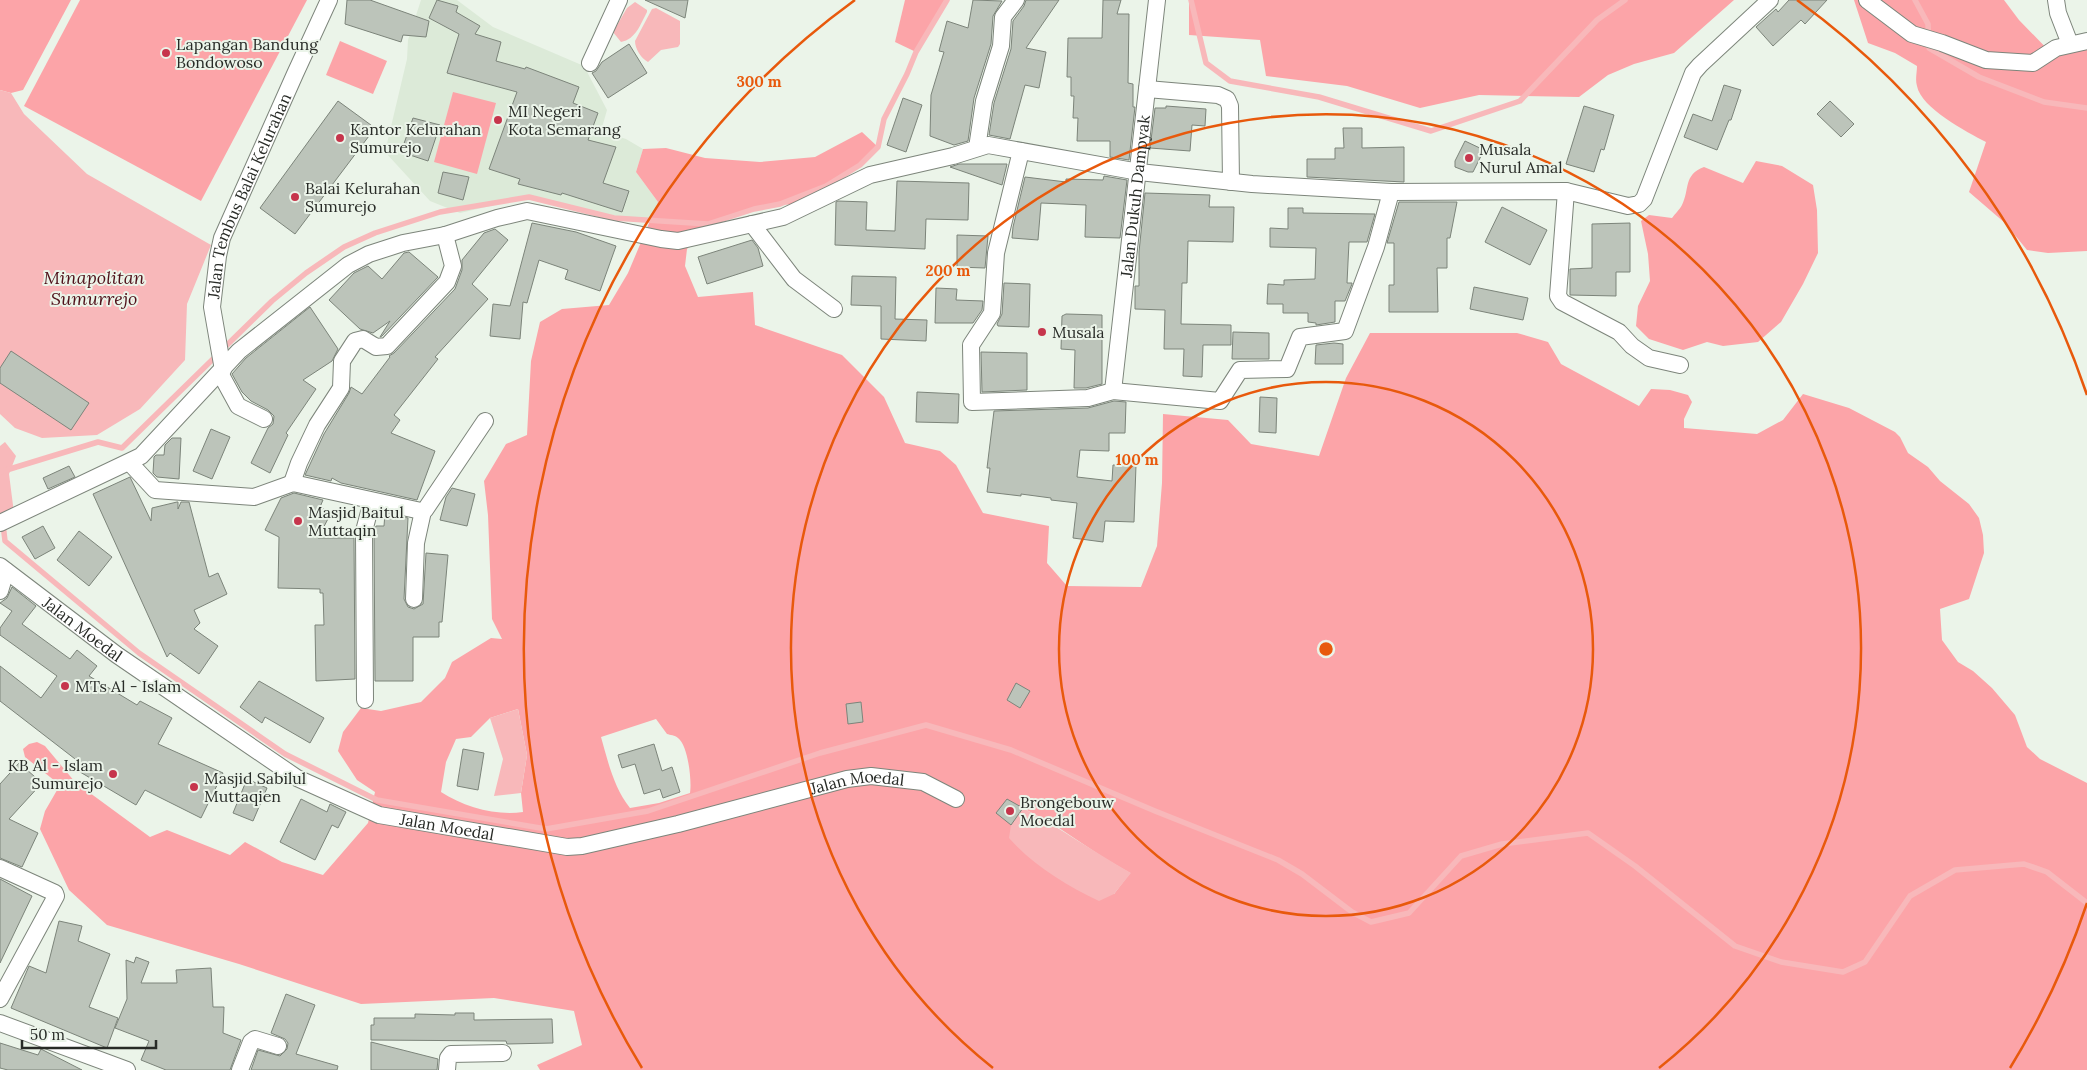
<svg xmlns="http://www.w3.org/2000/svg" width="2087" height="1070" viewBox="0 0 2087 1070" font-family="Lora,serif">
	<style>
		.built { fill: #dcead8 }
		.green { fill: #fca4a8; fill-rule: evenodd }
		.water { fill: #f8b8ba }
		.lines { fill: none; stroke-linecap: round; stroke-linejoin: round }
		.stream { stroke: #f8b8ba; stroke-width: 5.5 }
		.building { fill: #bcc4ba; stroke: #7c847a }
		.street-casing { stroke: #7d857b; stroke-width: 18 }
		.street { stroke: #fff; stroke-width: 16 }
		.ring { fill: none; stroke: #e8590c; stroke-width: 2.5 }
		.poi-dot { fill: #c6354c; stroke: #ebf4e9; stroke-width: 2 }
		.labels { text-anchor: middle; dominant-baseline: central; stroke-width: 4; stroke-linejoin: round; paint-order: stroke }
		.poi-label { font-size: 16px; fill: #282b27; stroke: #ebf4e9; text-anchor: start }
		.street-label { font-size: 16px; fill: #282b27; stroke: #ebf4e9 }
		.water-label { font-size: 18px; font-style: italic; fill: #4f1019; stroke: #ebf4e9 }
		.centre { fill: #e8590c; stroke: #ebf4e9; stroke-width: 2.5 }
		.ring-label { font-size: 15px; text-anchor: middle; font-weight: bold; fill: #e8590c; stroke: #ebf4e9; stroke-width: 4; stroke-linejoin: round; paint-order: stroke }
	</style>
	<rect width="100%" height="100%" fill="#ebf4e9"/>
	<!-- built -->
	<path class="built" d="M421 0H457L493 27 584 66 607 110 601 131 626 139 643 149 636 172 658 202 651 220 614 218 529 197 460 213 430 201 385 152 407 59 408 40Z"/>
	<!-- green -->
	<g class="green">
		<path d="M0 0H71L23 90 11 93 0 90Z"/>
		<path d="M80 0H307L201 201 24 106Z"/>
		<path d="M905 0H947L916 52 895 42Z"/>
		<path d="M1189 0H1734L1674 53 1634 64 1608 75 1579 97 1479 95 1420 108 1347 86 1266 76 1260 40 1189 35Z"/>
		<path d="M1854 0H2004L2019 20 2054 56 2087 49V251L2048 253 2027 250 2005 223 1969 192 1986 142C1967 132 1921 108 1917 86 1915 80 1917 72 1917 66L1895 53 1868 43Z"/>
		<path d="M340 41 387 61 373 94 326 75Z"/>
		<path d="M453 92 496 103 477 174 434 162Z"/>
		<path d="M862 132 878 147 860 165 826 185 824 207 780 204 753 209 708 224 687 249 685 266 698 297 753 292 755 325 842 355 884 397 905 443 940 451 956 465 983 513 1049 526 1047 563 1067 586 1141 587 1157 546 1162 483 1163 414 1228 420 1251 444 1319 456 1346 378 1370 333H1517L1548 342 1561 364 1639 406 1651 389 1670 390 1688 395 1692 402 1684 419V428L1757 434 1783 420 1803 394 1849 408 1895 432 1900 437 1908 453 1928 467 1940 481 1969 504 1979 518 1983 535 1984 553 1969 599 1940 609 1942 640 1958 662 1973 671 1992 688 2015 715 2027 747 2040 759 2087 783V1070H540L537 1065 582 1045 574 1011 494 998 361 1004 239 964 107 925 69 890 40 829 45 811 60 785 25 757 23 749 29 744 37 742 45 746 75 782 150 837 167 830 230 855 245 842 282 862 323 875 368 823 375 792 357 780 338 751 343 732 361 708 381 711 421 702 445 678 452 662 491 638 502 639 492 619 488 515 484 481 506 444 527 435 531 361 540 322 562 309 609 305 628 273 658 202 636 172 643 149 666 148 705 158 760 162 815 157ZM518 709 527 755 521 793 523 812C496 816 464 807 441 792L446 762 456 739 471 737 490 718ZM656 719 667 734C670 735 675 735 678 738 688 745 692 781 690 793L659 803 630 808C614 788 608 762 601 737ZM1023 808 1053 824 1104 858 1130 873 1114 894Z"/>
		<path d="M1756 161 1782 166 1813 185 1817 210 1818 253 1803 284 1781 322 1758 342 1723 346 1707 342 1683 350 1649 339 1636 326 1638 306 1650 281 1648 254 1641 221 1649 215 1672 218C1675 214 1680 209 1682 205 1690 189 1683 175 1704 167L1743 183Z"/>
	</g>
	<!-- water -->
	<g class="water">
		<path d="M635 2 647 10V12C640 25 636 39 621 42L613 32 627 8Z"/>
		<path d="M656 8 680 21V44L678 47 661 50 648 62C641 58 635 49 635 41L652 9Z"/>
		<path d="M0 90 11 93 24 114 87 174 211 245 187 304 185 360 140 409 97 435 42 438 15 428 0 414Z"/>
		<path d="M5 442 16 456 9 474 14 513 0 518V446Z"/>
		<path d="M518 709 527 755 521 793 494 796 503 759 490 718Z"/>
		<path d="M1023 808C1060 828 1094 852 1131 873L1114 894 1099 901C1066 885 1034 866 1009 838L1011 825Z"/>
	</g>
	<g class="lines">
		<!-- stream -->
		<g class="stream">
			<path d="M1191 0 1206 63 1230 81 1319 97 1431 131 1520 101 1597 20 1625 0"/>
			<path d="M1915 0 1928 24 1929 48 1979 77 2044 102 2087 108"/>
			<path d="M226 346 272 301 306 273 344 247 375 233 440 212 529 197 614 218 708 224 754 209 780 204 826 186 860 165 878 147 884 119 907 74 916 52 947 0"/>
			<path d="M0 472 98 442 122 448 213 359"/>
			<path d="M3 524 5 541 139 653 285 754 377 800 546 829 648 811 820 753 926 725 1011 750 1155 811 1278 860 1302 874 1352 912 1371 922 1409 913 1461 856 1502 844 1588 833 1635 866 1735 946 1781 962 1843 972 1865 962 1910 896 1955 870 2024 864 2047 872 2087 903"/>
		</g>
	</g>
	<!-- building -->
	<g class="building">
		<path d="M347 0H370L429 21 426 37 403 35 401 42 345 24Z"/>
		<path d="M437 0 458 6 456 12 480 26 475 34 501 42 496 61 525 69 526 67 579 87 573 103 598 113 588 140 616 147 603 183 629 191 622 212 562 193 561 195 518 184 520 179 489 169 517 92 447 73 459 34 429 18Z"/>
		<path d="M645 0H688L685 18Z"/>
		<path d="M973 0 1002 1 993 16 991 44 974 98 968 141 954 145 930 136 931 95 944 52 939 51 947 21 968 28Z"/>
		<path d="M1026 0H1059L1026 48 1046 52 1039 88 1025 85 1010 139 989 135 994 103 1011 49 1013 21 1024 6Z"/>
		<path d="M1103 0H1121L1117 14H1129L1128 83 1133 84V107H1135L1129 160 1110 157V141H1077L1078 118H1073L1074 96H1071V77H1067L1068 38H1102Z"/>
		<path d="M1789 0H1827L1805 24 1801 20 1773 46 1756 27 1776 9 1778 12Z"/>
		<path d="M629 44 647 73 608 98 592 73 596 71 602 62Z"/>
		<path d="M1724 85 1741 90 1731 120H1729L1717 150 1684 137 1693 114 1712 121Z"/>
		<path d="M903 98 922 105 906 152 887 145Z"/>
		<path d="M338 101 375 128 295 234 260 208Z"/>
		<path d="M1830 101 1854 124 1841 137 1817 114Z"/>
		<path d="M1166 106 1206 109 1205 126 1192 125 1190 151 1150 148 1155 108H1166Z"/>
		<path d="M1584 106 1614 115 1604 150 1601 149 1594 172 1566 164Z"/>
		<path d="M413 118 440 125 428 161 401 152Z"/>
		<path d="M1343 128H1362V148L1404 147V182L1307 177V159H1335V148H1344Z"/>
		<path d="M1465 141 1484 150 1473 172H1468L1455 167V161Z"/>
		<path d="M959 164H1007L1002 185 950 167Z"/>
		<path d="M443 172 469 177 463 200 438 193Z"/>
		<path d="M1104 176 1127 180 1120 238 1085 237 1086 205 1041 203 1038 240 1012 238 1013 227 1025 177 1066 182V179L1103 180Z"/>
		<path d="M897 181 969 183 968 220 926 219 925 249 835 245 836 202 838 201 867 202 866 230 895 231Z"/>
		<path d="M1145 193 1210 195 1209 207H1234L1233 242 1188 241 1187 283H1182L1181 324 1231 325V345H1203L1202 377 1183 376 1184 349H1164L1165 310 1135 309V286H1139V252Z"/>
		<path d="M1399 202H1457L1450 238H1447V268H1437L1438 312H1389V285H1394V243H1387Z"/>
		<path d="M1502 207 1547 230 1530 265 1485 242Z"/>
		<path d="M1288 208H1303V213L1375 214 1367 242H1349L1347 283H1352V284L1345 301H1335V322L1316 325V323L1308 322V313H1283V304H1267L1268 284 1284 285V280L1315 279 1316 248 1270 247V228L1288 229Z"/>
		<path d="M532 223 576 232 616 246 600 291 565 279 568 270 539 260 527 303 523 302 520 339 490 336 493 304 510 306Z"/>
		<path d="M1630 223V272H1616V296L1570 295V269L1592 268V224Z"/>
		<path d="M495 229 508 240 472 284 488 299 435 357 438 359 394 415 400 420 391 433 435 451 417 500 341 483 332 478 331 481 305 475 324 434 349 393 351 387 362 394 390 357 389 356 394 353 455 289 462 270V260L484 233Z"/>
		<path d="M957 235 988 236 985 268 957 267Z"/>
		<path d="M752 240 758 248 763 266 707 284 698 257Z"/>
		<path d="M409 252 438 277 382 336 380 337 390 321 373 333 360 329 329 300 354 273 368 266 382 279 404 253Z"/>
		<path d="M852 276 896 277 895 319 927 320 926 341 881 339V306L851 305Z"/>
		<path d="M1004 283 1030 284 1029 327 998 326 997 324 1002 314Z"/>
		<path d="M1474 287 1528 298 1523 320 1470 309Z"/>
		<path d="M936 288 957 289 956 300 983 301 982 310 973 323H935Z"/>
		<path d="M310 307 338 349 332 361 303 380 316 389 286 433 288 435 270 473 251 463 268 428 273 424 274 416 268 410 251 401 242 392 232 374 246 358Z"/>
		<path d="M1066 314 1102 315V384L1086 388H1074L1075 350 1061 349 1062 316Z"/>
		<path d="M1233 332 1269 333V359H1232Z"/>
		<path d="M1334 343 1343 344V364H1315L1316 345Z"/>
		<path d="M11 351 89 403 71 430 0 383V368Z"/>
		<path d="M981 352 1027 353V390L982 392Z"/>
		<path d="M917 392 959 394 958 423 916 422Z"/>
		<path d="M1260 397 1277 398 1276 433 1259 432Z"/>
		<path d="M1114 401 1126 402 1125 433H1109V451L1080 450 1077 477 1112 481 1113 465H1136L1134 522 1105 521 1103 542 1073 538 1077 503 1051 500V498L1021 494V496L987 492 990 468H987L994 411 1088 408Z"/>
		<path d="M211 429 230 437 212 479 193 471Z"/>
		<path d="M172 438H181L179 479 157 477 153 473 154 457 156 455H164L165 445Z"/>
		<path d="M69 466 75 477 48 489 43 478Z"/>
		<path d="M130 477 151 521 152 508 177 502H178V509L181 502H189L209 577 218 573 227 594 194 610 200 623 194 629 218 646 199 674 170 653 167 657 93 494Z"/>
		<path d="M452 488 475 494 467 526 440 520 446 497Z"/>
		<path d="M294 493 323 500 320 507 331 513 318 538H354L355 679 316 681 315 625H324L323 593H320V589L278 588 279 537 265 530 281 498Z"/>
		<path d="M385 513 408 518 404 599 408 607 414 609 423 604 426 553 448 555 442 622H439V637H413V681H375L374 532 376 526H384Z"/>
		<path d="M43 526 55 548 35 559 22 537Z"/>
		<path d="M79 531 112 557 89 586 57 560Z"/>
		<path d="M12 587 36 606 22 624 70 659 77 650 97 666 89 676 137 705 140 701 172 718 158 744 223 773 201 818 145 790 136 805 75 769 79 762 0 701V666L41 698 57 676 0 635V628L12 611 0 603 7 598Z"/>
		<path d="M259 681 324 718 310 743 265 717 262 723 240 707Z"/>
		<path d="M1016 683 1030 691 1020 708 1007 700Z"/>
		<path d="M861 702 863 722 848 724 846 704Z"/>
		<path d="M654 744 662 771 672 767 680 792 663 798 660 789 644 794 635 764 622 768 618 755Z"/>
		<path d="M463 749 484 753 478 790 457 786Z"/>
		<path d="M19 763 42 783 9 819 38 833 22 867 0 858V784Z"/>
		<path d="M247 779 267 788 253 821 233 813Z"/>
		<path d="M301 799 327 812 330 804 346 812 338 828 332 825 315 860 280 842Z"/>
		<path d="M1007 799 1023 808 1011 825 996 813Z"/>
		<path d="M0 879 32 896 0 963Z"/>
		<path d="M59 921 82 926 78 941 110 954 89 1007 118 1018 107 1048 11 1008 29 966 46 973Z"/>
		<path d="M136 957 149 962 141 983H177L176 970 211 968 213 1007H224L223 1033 241 1040 230 1070H166L141 1060 149 1041 115 1028 127 999 126 960 134 963Z"/>
		<path d="M286 994 315 1005 296 1054 338 1066 337 1070H251L258 1050 280 1056 287 1049 288 1043 285 1039 271 1033Z"/>
		<path d="M455 1013H474V1020L552 1019 553 1043 507 1044 506 1041 371 1040V1025H374V1018H415V1014L455 1015Z"/>
		<path d="M371 1042 438 1059 437 1070H371Z"/>
		<path d="M0 1043 38 1055 41 1049 82 1070H8L0 1068Z"/>
	</g>
	<g class="lines">
		<!-- street casing -->
		<g class="street-casing">
			<g id="street">
				<path d="M1867 0 1912 34 1942 43 1986 60 2033 63 2056 48 2087 41"/>
				<path d="M2056 0 2058 13 2070 44"/>
				<path d="M590 63 619 0"/>
				<path d="M1147 89 1218 95 1227 99 1230 106 1231 182"/>
				<path d="M977 148 984 101 1001 46 1003 17 1016 0"/>
				<path d="M1021 151 996 253 992 313 971 345 972 402 1088 398 1113 391 1220 401 1240 370 1287 369 1300 337 1345 331 1376 247 1391 192"/>
				<path d="M1566 191 1558 296 1562 302 1619 332 1632 346 1649 358 1680 365"/>
				<path d="M752 224 794 279 834 309"/>
				<path id="s1" d="M223 370 212 307 218 256 222 238 295 74 329 0"/>
				<path d="M220 373 238 406 264 419"/>
				<path id="s2" d="M1113 391 1157 0"/>
				<path d="M130 463 155 490 254 497 293 483 421 511 425 510 485 421"/>
				<path d="M292 483 299 463 317 425 341 388 342 361 355 341 363 339 376 347 387 346 447 282 453 266 445 235"/>
				<path d="M0 523 141 456 239 351 348 265 369 254 403 243 445 235 497 218 527 211 661 239 678 241 783 217 870 175 953 156 988 145 1139 172 1252 184 1391 192 1566 191 1628 206 1639 204 1644 199 1693 73 1700 65 1770 0"/>
				<path id="s3" d="M0 566 117 655 297 778 379 815 567 847 582 846 678 824 847 779 871 776 923 782 956 799"/>
				<path d="M0 591 6 571"/>
				<path d="M414 599 416 543 423 511"/>
				<path d="M365 700 364 531 372 501"/>
				<path d="M0 868 55 893 56 896 0 999"/>
				<path d="M0 1023 127 1070"/>
				<path d="M240 1070 251 1042 255 1039 278 1046"/>
				<path d="M447 1070 448 1058 451 1054 503 1053"/>
			</g>
		</g>
		<!-- street -->
		<use href="#street" class="street"/>
	</g>
	<!-- distance rings -->
	<g class="ring">
		<circle cx="1326" cy="649" r="267"/>
		<path d="M993 1068A535 535 0 1 1 1659 1068"/>
		<path d="M2087 903A802 802 0 0 1 2010 1068M642 1068A802 802 0 0 1 855 0M1797 0A802 802 0 0 1 2087 395"/>
	</g>
	<!-- markers -->
	<g class="poi-dot">
		<circle cx="166" cy="53" r="5"/>
		<circle cx="498" cy="120" r="5"/>
		<circle cx="340" cy="138" r="5"/>
		<circle cx="1469" cy="158" r="5"/>
		<circle cx="295" cy="197" r="5"/>
		<circle cx="1042" cy="332" r="5"/>
		<circle cx="298" cy="521" r="5"/>
		<circle cx="65" cy="686" r="5"/>
		<circle cx="113" cy="774" r="5"/>
		<circle cx="194" cy="787" r="5"/>
		<circle cx="1010" cy="811" r="5"/>
	</g>
	<g class="labels">
		<!-- poi labels -->
		<g class="poi-label">
			<text x="176" y="44">Lapangan Bandung<tspan x="176" dy="18">Bondowoso</tspan></text>
			<text x="508" y="111">MI Negeri<tspan x="508" dy="18">Kota Semarang</tspan></text>
			<text x="350" y="129">Kantor Kelurahan<tspan x="350" dy="18">Sumurejo</tspan></text>
			<text x="1479" y="149">Musala<tspan x="1479" dy="18">Nurul Amal</tspan></text>
			<text x="305" y="188">Balai Kelurahan<tspan x="305" dy="18">Sumurejo</tspan></text>
			<text x="1052" y="332">Musala</text>
			<text x="308" y="512">Masjid Baitul<tspan x="308" dy="18">Muttaqin</tspan></text>
			<text x="75" y="686">MTs Al - Islam</text>
			<text x="103" y="765" text-anchor="end">KB Al - Islam<tspan x="103" dy="18">Sumurejo</tspan></text>
			<text x="204" y="778">Masjid Sabilul<tspan x="204" dy="18">Muttaqien</tspan></text>
			<text x="1020" y="802">Brongebouw<tspan x="1020" dy="18">Moedal</tspan></text>
		</g>
		<!-- street labels -->
		<g class="street-label">
			<text stroke="none"><textPath href="#s2" startOffset="196">Jalan Dukuh Dampyak</textPath></text>
			<text stroke="none"><textPath href="#s1" startOffset="182">Jalan Tembus Balai Kelurahan</textPath></text>
			<text stroke="none"><textPath href="#s3" startOffset="104">Jalan Moedal</textPath></text>
			<text stroke="none"><textPath href="#s3" startOffset="944">Jalan Moedal</textPath></text>
			<text stroke="none"><textPath href="#s3" startOffset="524">Jalan Moedal</textPath></text>
		</g>
		<!-- water labels -->
		<g class="water-label">
			<text x="94" y="277">Minapolitan<tspan x="94" dy="21">Sumurrejo</tspan></text>
		</g>
	</g>
	<circle cx="1326" cy="649" r="8" class="centre"/>
	<g class="ring-label">
		<text x="759" y="87">300 m</text>
		<text x="948" y="276">200 m</text>
		<text x="1137" y="465">100 m</text>
	</g>
	<!-- scale -->
	<path d="M22 1040v8h134v-8" fill="none" stroke="#282b27" stroke-width="2.5"/>
	<text x="30" y="1040" font-size="15" fill="#282b27" stroke="#ebf4e9" stroke-width="4" paint-order="stroke">50 m</text>
</svg>
